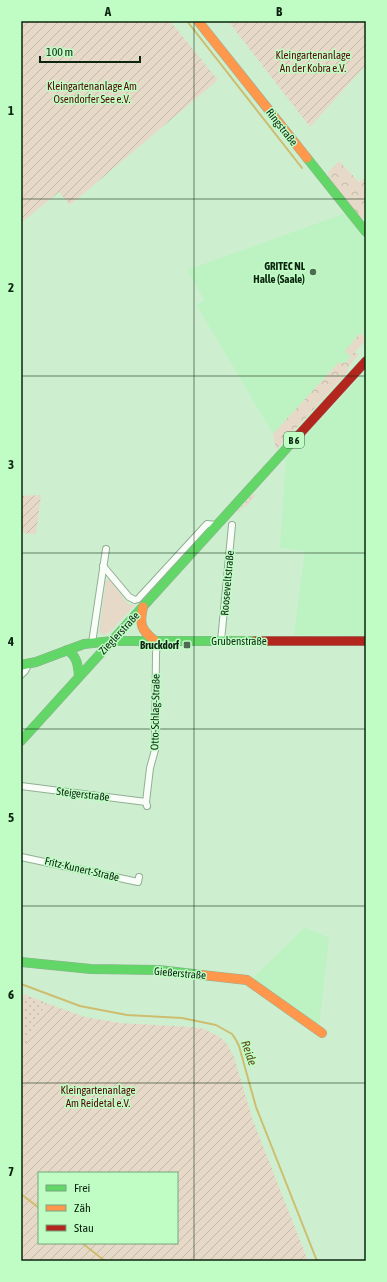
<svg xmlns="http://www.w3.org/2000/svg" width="387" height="1282" viewBox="0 0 387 1282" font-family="'Asap Condensed',sans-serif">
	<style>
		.built { fill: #bdf2c2 }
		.grass { fill: url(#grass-dots) }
		.forest { fill: url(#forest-crowns) }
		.park { fill: #e6d9c7 }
		.garden { fill: url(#garden-furrows); fill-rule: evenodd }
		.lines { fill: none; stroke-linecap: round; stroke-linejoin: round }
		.stream { stroke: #cebd6e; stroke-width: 2 }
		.street-casing { stroke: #93ae96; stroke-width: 8 }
		.fast-casing { stroke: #93ae96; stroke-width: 10 }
		.slow-casing { stroke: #93ae96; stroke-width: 10 }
		.jam-casing { stroke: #93ae96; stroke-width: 10 }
		.street { stroke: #f8fdf8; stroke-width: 6 }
		.fast { stroke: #63d668; stroke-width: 9 }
		.slow { stroke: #ff974d; stroke-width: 9 }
		.jam { stroke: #b3261e; stroke-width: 9 }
		.grid { fill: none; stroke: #0c2410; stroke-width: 1; stroke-opacity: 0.55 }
		.poi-dot { fill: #506b53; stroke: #bffdc4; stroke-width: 1.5 }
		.labels { text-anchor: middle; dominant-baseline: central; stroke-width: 3; stroke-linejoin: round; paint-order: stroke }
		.shield { fill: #bffdc4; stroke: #426546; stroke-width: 1 }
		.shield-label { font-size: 10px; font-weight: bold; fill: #0c2410 }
		.park-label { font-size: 11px; fill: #560607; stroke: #bffdc4 }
		.street-label { font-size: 11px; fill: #0c2410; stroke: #bffdc4 }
		.poi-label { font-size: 11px; font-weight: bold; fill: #0c2410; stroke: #bffdc4; text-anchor: end }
		.water-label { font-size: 12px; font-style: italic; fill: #5e4914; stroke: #bffdc4 }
		.neatline { fill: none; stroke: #0c2410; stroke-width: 1.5 }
		.grid-label { font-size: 13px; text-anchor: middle; font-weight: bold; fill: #0c2410 }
	</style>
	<defs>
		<pattern id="grass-dots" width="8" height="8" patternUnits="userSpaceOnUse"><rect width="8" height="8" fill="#e6d9c7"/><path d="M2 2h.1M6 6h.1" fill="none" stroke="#c4baaa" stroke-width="1.8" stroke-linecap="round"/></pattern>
		<pattern id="forest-crowns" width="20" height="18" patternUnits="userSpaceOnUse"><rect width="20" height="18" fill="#e6d9c7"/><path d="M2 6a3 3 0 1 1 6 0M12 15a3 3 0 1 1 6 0" fill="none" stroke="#c4baaa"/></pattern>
		<pattern id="garden-furrows" width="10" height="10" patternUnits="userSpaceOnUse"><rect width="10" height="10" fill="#e6d9c7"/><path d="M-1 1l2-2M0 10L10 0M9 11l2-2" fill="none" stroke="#c4baaa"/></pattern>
	</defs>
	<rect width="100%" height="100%" fill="#cdefd0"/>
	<!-- built -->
	<g class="built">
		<path d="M346 213 366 237V338L361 333 351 357 345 363H338L273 434 196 304 205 301 187 270Z"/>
		<path d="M366 371V636L294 635 305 551 280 548 286 462 284 460Z"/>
		<path d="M305 927 329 938 319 1027 253 978Z"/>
	</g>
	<!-- grass -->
	<g class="grass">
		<path d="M360 333 366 338V340L355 352 359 355 353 361 351 356 365 339Z"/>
		<path d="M253 494 255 496 246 507 245 505 238 513V511Z"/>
		<path d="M21 993 46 1003 21 1054Z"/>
	</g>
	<!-- forest -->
	<g class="forest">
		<path d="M339 161 359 182 366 176V217L359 219 329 182 328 172Z"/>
		<path d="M360 333 365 339 351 356 353 361 349 367 345 375 276 450 273 434 338 363H345L351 357 345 351Z"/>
	</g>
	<!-- park -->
	<path class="park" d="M109 579 128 604 135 605 110 632 103 635 99 632 106 581Z"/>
	<!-- garden -->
	<g class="garden">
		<path d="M21 21H170L218 80 70 205 59 192 21 223Z"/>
		<path d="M228 21H366V65L310 127Z"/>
		<path d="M41 495 36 534 21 533V496Z"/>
		<path d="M46 1003 85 1017 120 1023 192 1027 204 1029 220 1037 227 1044 234 1057 252 1118 308 1261H21V1054ZM39 1173H177V1243H39Z"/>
	</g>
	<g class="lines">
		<!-- stream -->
		<g class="stream">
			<path d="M187 21 302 168"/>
			<path d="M21 984 80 1006 127 1015 182 1018 216 1025 232 1034 236 1040 239 1046 256 1107 317 1261"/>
			<path d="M21 1194 39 1208"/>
			<path d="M82 1243 105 1261"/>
		</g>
		<!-- street casing -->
		<g class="street-casing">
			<g id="street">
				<path d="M103 566 129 597 135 600 138 599 207 524 217 525"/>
				<path d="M221 641 232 525"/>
				<path d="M92 643 106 549"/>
				<path d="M21 675 25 671 29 663"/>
				<path d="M21 786 146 802"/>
				<path d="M147 806 146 802 150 768 155 750 156 654 157 641"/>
				<path d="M21 857 138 882 139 877"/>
			</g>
		</g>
		<!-- fast casing -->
		<g class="fast-casing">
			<g id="fast">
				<path d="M307 158 366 232"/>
				<path d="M67 650C77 656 78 665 79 676"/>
				<path d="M21 665 36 662 84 644 112 641H255"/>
				<path d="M21 741 295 439"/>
				<path d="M21 962 91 969 159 970 202 975"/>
			</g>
		</g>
		<!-- slow casing -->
		<g class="slow-casing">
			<g id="slow">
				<path d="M198 21 307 158"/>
				<path d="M143 607C139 624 141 630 155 641"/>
				<path d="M202 975 247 980 322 1033"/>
			</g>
		</g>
		<!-- jam casing -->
		<g class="jam-casing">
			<g id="jam">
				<path d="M295 439 366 361"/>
				<path d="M255 641H366"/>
			</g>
		</g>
		<!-- street -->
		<use href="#street" class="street"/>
		<!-- fast -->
		<use href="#fast" class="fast"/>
		<!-- slow -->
		<use href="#slow" class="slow"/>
		<!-- jam -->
		<use href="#jam" class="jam"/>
	</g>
	<!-- grid -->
	<path class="grid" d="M194 21V1261M21 199H366M21 376H366M21 553H366M21 729H366M21 906H366M21 1083H366"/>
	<!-- markers -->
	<g class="poi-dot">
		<circle cx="313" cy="272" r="4"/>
		<rect x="183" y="641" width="8" height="8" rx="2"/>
	</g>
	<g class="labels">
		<!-- shield labels -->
		<rect class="shield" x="284" y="432" width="20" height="16" rx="3"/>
		<g class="shield-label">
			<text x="294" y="440">B 6</text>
		</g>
		<!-- park labels -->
		<g class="park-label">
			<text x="313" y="55">Kleingartenanlage<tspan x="313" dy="13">An der Kobra e.V.</tspan></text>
			<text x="92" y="86">Kleingartenanlage Am<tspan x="92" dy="13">Osendorfer See e.V.</tspan></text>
			<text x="98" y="1090">Kleingartenanlage<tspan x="98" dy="13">Am Reidetal e.V.</tspan></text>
		</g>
		<!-- street labels -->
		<g class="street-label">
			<text transform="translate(282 127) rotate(52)">Ringstraße</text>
			<text transform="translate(227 583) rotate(-85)">Rooseveltstraße</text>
			<text transform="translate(119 633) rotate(-47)">Zieglerstraße</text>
			<text x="239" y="641">Grubenstraße</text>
			<text transform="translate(155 712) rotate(-89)">Otto-Schlag-Straße</text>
			<text transform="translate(83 794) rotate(7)">Steigerstraße</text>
			<text transform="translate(82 869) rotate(13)">Fritz-Kunert-Straße</text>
			<text transform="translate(180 973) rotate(5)">Gießerstraße</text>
		</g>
		<!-- poi labels -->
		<g class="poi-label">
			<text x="305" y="266">GRITEC NL<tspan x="305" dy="13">Halle (Saale)</tspan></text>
			<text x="179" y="645">Bruckdorf</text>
		</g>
		<!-- water labels -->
		<g class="water-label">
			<text transform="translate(249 1053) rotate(71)">Reide</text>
		</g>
	</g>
	<!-- border -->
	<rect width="387" height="1282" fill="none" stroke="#bffdc4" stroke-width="44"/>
	<!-- legend -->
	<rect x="38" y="1172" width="140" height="72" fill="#bffdc4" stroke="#77a67c"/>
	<rect x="46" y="1185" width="20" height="6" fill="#63d668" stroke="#77a67c"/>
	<text x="74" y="1192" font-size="12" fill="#0c2410">Frei</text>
	<rect x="46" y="1205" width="20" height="6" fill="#ff974d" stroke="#77a67c"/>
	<text x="74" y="1212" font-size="12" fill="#0c2410">Zäh</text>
	<rect x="46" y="1225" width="20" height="6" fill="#b3261e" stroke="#77a67c"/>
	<text x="74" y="1232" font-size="12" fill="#0c2410">Stau</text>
	<!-- scale -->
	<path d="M40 56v6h100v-6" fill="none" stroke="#0c2410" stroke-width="2"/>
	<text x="46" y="56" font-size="12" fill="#0c2410" stroke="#bffdc4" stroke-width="3" paint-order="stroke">100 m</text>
	<rect x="22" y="22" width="343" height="1238" class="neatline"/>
	<g class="grid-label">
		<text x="108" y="16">A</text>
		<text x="279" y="16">B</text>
		<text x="11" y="115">1</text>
		<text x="11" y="292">2</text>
		<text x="11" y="469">3</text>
		<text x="11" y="646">4</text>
		<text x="11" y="822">5</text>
		<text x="11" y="999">6</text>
		<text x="11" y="1176">7</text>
	</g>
</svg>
